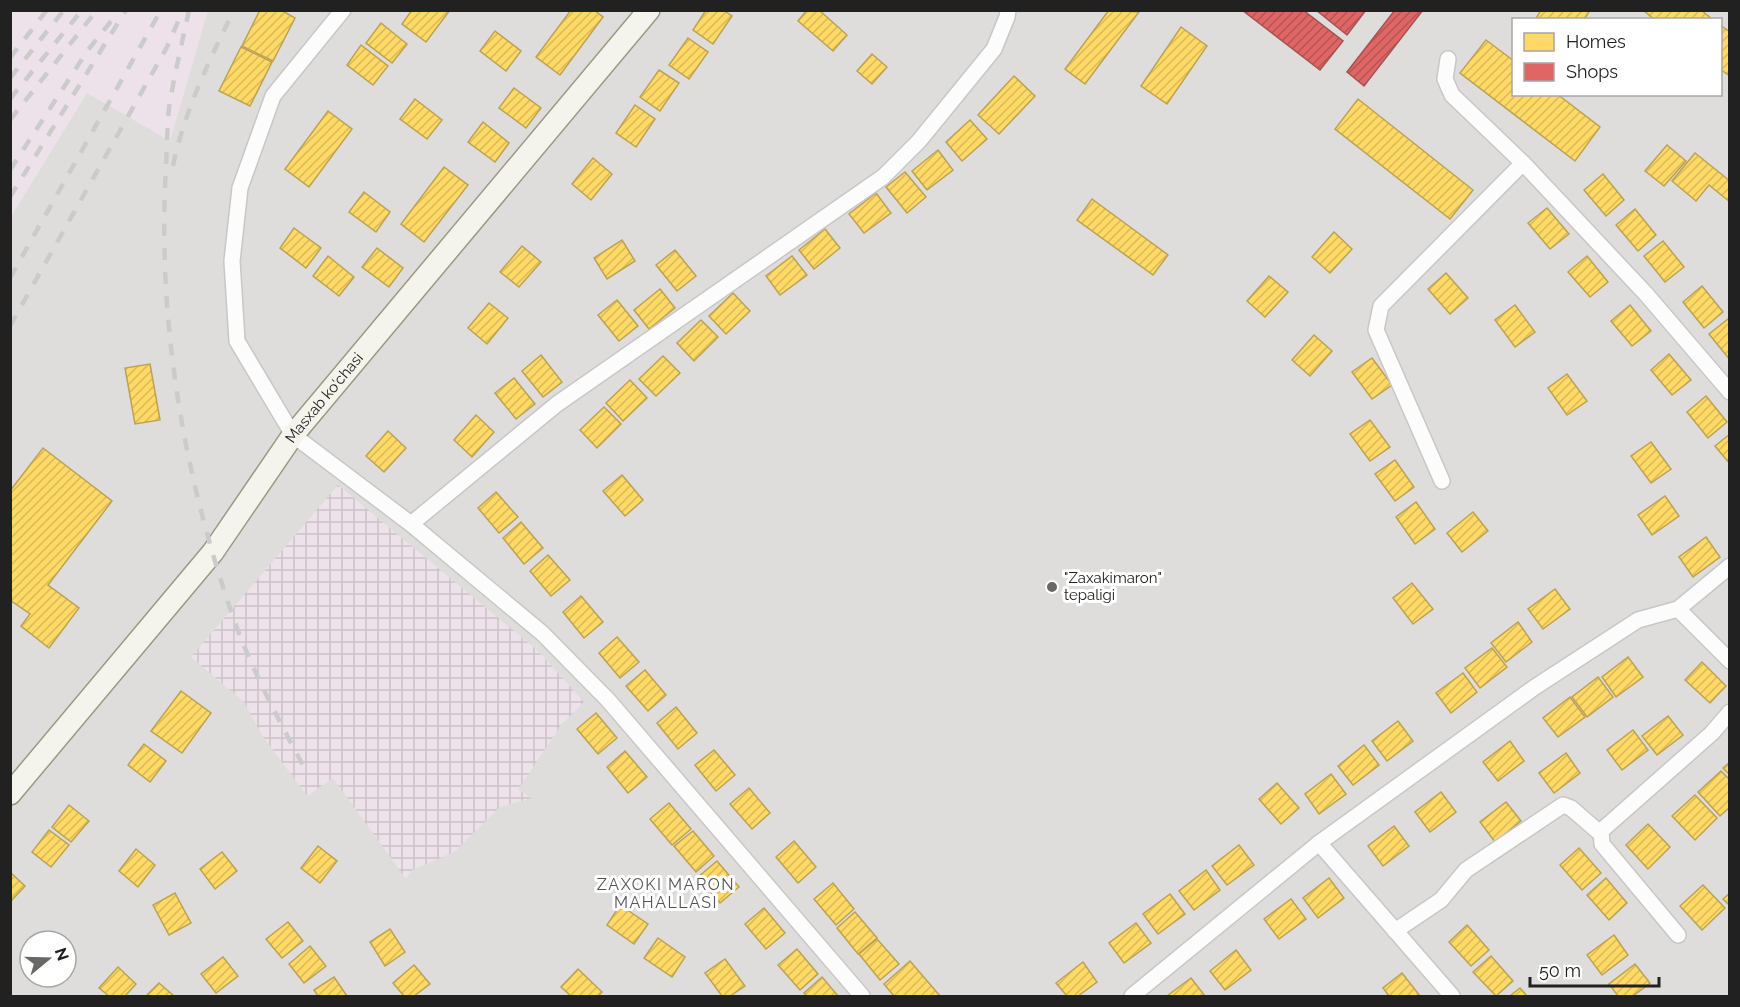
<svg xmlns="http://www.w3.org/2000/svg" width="1740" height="1007" viewBox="0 0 1740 1007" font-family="Raleway,sans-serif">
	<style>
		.residential { fill: #dedddb; fill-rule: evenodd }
		.industrial { fill: url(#industrial-grid) }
		.railway { fill: #ede2e9 }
		.homes { fill: url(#homes-hatch); stroke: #bca251; stroke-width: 1.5 }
		.shops { fill: url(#shops-hatch); stroke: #a75151; stroke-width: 1.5 }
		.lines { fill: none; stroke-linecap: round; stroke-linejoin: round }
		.street-casing { stroke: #c8c7c6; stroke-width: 18 }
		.secondary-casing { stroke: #999a80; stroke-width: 24 }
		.street { stroke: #fdfcfc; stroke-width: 15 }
		.secondary { stroke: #f4f4ec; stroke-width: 21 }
		.rail { stroke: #cbcbcb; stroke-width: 4.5; stroke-dasharray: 12 12; stroke-linecap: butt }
		.poi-dot { fill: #696867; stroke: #fff; stroke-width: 2 }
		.labels { text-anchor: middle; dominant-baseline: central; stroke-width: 6; stroke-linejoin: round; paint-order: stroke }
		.street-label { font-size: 15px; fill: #212121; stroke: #fff }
		.poi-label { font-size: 15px; fill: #212121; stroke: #fff; text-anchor: start }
		.neighbourhood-label { font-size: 16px; letter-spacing: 1.5px; fill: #545454; stroke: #fff }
	</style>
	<defs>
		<pattern id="industrial-grid" width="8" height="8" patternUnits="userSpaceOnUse" patternTransform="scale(1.5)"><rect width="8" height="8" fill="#ede2e9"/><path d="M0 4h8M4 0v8" fill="none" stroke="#cbc2c8"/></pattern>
		<pattern id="homes-hatch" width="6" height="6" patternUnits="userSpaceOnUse" patternTransform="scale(1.5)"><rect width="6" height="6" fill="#ffd966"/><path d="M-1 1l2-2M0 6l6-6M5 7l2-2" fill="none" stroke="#daba58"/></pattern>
		<pattern id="shops-hatch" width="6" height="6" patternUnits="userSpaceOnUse" patternTransform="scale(1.5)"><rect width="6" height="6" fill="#e06666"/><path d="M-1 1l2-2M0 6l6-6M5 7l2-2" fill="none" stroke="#b55454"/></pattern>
	</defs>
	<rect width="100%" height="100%" fill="#efedea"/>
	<!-- residential -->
	<path class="residential" d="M10 11H1729V996H11ZM1514 20H1720V94H1514ZM30 941H66V977H30Z"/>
	<!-- industrial -->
	<path class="industrial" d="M338 485 538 651 584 702 561 725 518 790 532 798 500 807 454 852 412 870 406 879 333 778 307 796 262 735 244 702 191 657Z"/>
	<!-- railway -->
	<path class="railway" d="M11 10 208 11 170 141 87 93 11 217Z"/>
	<!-- homes -->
	<g class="homes">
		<path d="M260 10H281L295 18 273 61 242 46Z"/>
		<path d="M412 10H450L426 42 402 24Z"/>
		<path d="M571 10H594L603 17 560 75 536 57Z"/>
		<path d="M706 10H723L732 16 713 44 693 30Z"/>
		<path d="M807 10H819L847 35 833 51 798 21Z"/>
		<path d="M1109 10 1139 12 1085 84 1065 69Z"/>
		<path d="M1541 10H1590L1584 20H1535Z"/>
		<path d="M1643 10H1701L1713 20H1655Z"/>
		<path d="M381 23 407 44 392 63 366 43Z"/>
		<path d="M1720 25 1730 32V76L1720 69Z"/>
		<path d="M1181 27 1207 46 1167 104 1141 86Z"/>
		<path d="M495 31 521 51 506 71 480 51Z"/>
		<path d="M688 38 708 52 689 79 669 65Z"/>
		<path d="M1486 40 1514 61V94H1557L1600 127 1575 161 1460 73Z"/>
		<path d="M361 45 388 66 373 85 347 65Z"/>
		<path d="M241 47 272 62 250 106 219 91Z"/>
		<path d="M872 54 887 67 872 84 857 71Z"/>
		<path d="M659 70 679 83 660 111 640 97Z"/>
		<path d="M1014 76 1035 96 999 134 978 115Z"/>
		<path d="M514 88 541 108 526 128 499 108Z"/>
		<path d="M415 99 442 120 427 139 400 119Z"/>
		<path d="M1358 99 1473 190 1450 219 1335 129Z"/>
		<path d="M635 105 655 119 636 147 616 133Z"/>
		<path d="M328 111 352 129 309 187 285 169Z"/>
		<path d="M970 120 987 139 962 161 946 142Z"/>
		<path d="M483 122 509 143 495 162 468 142Z"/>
		<path d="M1667 145 1686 161 1664 186 1645 171Z"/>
		<path d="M938 150 953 170 927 190 912 171Z"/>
		<path d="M1695 153 1730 181V202L1709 185 1696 201 1672 181Z"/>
		<path d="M593 158 612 174 591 200 572 184Z"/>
		<path d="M444 167 468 185 424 242 401 224Z"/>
		<path d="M905 172 926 197 907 213 886 187Z"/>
		<path d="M1603 174 1624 200 1606 216 1584 190Z"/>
		<path d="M364 192 390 212 376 232 349 212Z"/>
		<path d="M876 193 891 213 864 233 849 214Z"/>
		<path d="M1092 199 1168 255 1153 275 1077 220Z"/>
		<path d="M1547 208 1569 234 1550 249 1528 223Z"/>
		<path d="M1635 209 1656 235 1638 251 1616 225Z"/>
		<path d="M294 228 321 248 306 268 280 248Z"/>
		<path d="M825 229 840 248 814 269 799 250Z"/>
		<path d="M1334 232 1352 249 1330 273 1312 257Z"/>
		<path d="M622 240 635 261 607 279 594 258Z"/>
		<path d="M1663 241 1684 267 1665 282 1644 256Z"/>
		<path d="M522 246 541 262 519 287 500 272Z"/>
		<path d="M377 248 403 268 389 287 362 267Z"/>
		<path d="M675 250 696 276 677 291 656 265Z"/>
		<path d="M328 256 354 277 339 296 313 276Z"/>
		<path d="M792 256 807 275 780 295 766 276Z"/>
		<path d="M1587 256 1608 282 1590 297 1568 272Z"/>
		<path d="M1446 273 1468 298 1450 314 1428 289Z"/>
		<path d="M1269 276 1288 292 1265 317 1247 301Z"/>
		<path d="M1702 286 1723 312 1704 328 1683 302Z"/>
		<path d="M660 289 675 308 649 329 634 310Z"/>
		<path d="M733 293 750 311 726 334 709 316Z"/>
		<path d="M617 300 638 326 619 341 598 315Z"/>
		<path d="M489 303 508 318 487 344 468 328Z"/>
		<path d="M1515 305 1535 332 1515 347 1495 320Z"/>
		<path d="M1630 305 1651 331 1632 346 1611 321Z"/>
		<path d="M1728 319 1730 321V360L1709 334Z"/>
		<path d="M701 320 718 337 694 361 677 343Z"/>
		<path d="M1314 335 1332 351 1310 376 1292 360Z"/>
		<path d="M1669 354 1691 380 1672 395 1651 370Z"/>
		<path d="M541 355 562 382 543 397 522 371Z"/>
		<path d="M663 356 680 373 656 396 639 379Z"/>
		<path d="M1372 358 1392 385 1372 399 1352 372Z"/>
		<path d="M150 364 160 420 135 424 125 368Z"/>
		<path d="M1567 374 1587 401 1567 415 1548 388Z"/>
		<path d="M514 378 535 404 516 419 495 393Z"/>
		<path d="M630 380 647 398 623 421 606 403Z"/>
		<path d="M1706 396 1727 422 1708 438 1687 412Z"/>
		<path d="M604 407 621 424 597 448 580 430Z"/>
		<path d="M476 415 494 432 472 457 454 440Z"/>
		<path d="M1370 420 1390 447 1370 461 1350 434Z"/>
		<path d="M388 431 406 448 384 472 366 456Z"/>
		<path d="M1730 434V464L1715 446Z"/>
		<path d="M1651 442 1671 469 1651 483 1631 456Z"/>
		<path d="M43 448 112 501 48 585 79 608 49 648 21 626 30 614 10 600V491Z"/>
		<path d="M1395 460 1414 487 1395 501 1375 474Z"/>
		<path d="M622 475 643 500 625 516 603 491Z"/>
		<path d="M496 492 518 517 499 533 478 508Z"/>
		<path d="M1665 496 1679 516 1652 535 1638 515Z"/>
		<path d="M1416 502 1435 529 1415 544 1396 517Z"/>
		<path d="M1473 512 1488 531 1462 552 1447 533Z"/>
		<path d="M521 522 543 548 524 564 503 538Z"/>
		<path d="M1706 537 1720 557 1693 577 1679 557Z"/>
		<path d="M548 555 570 580 551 596 530 571Z"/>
		<path d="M1412 583 1433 609 1413 624 1393 598Z"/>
		<path d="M1555 589 1570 609 1543 629 1528 609Z"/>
		<path d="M581 596 603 622 584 638 563 612Z"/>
		<path d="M1518 622 1532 642 1506 662 1491 643Z"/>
		<path d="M617 637 639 662 620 678 599 653Z"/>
		<path d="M1492 648 1507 667 1480 688 1465 668Z"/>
		<path d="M1628 657 1643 677 1616 697 1602 677Z"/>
		<path d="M1702 662 1726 686 1710 703 1685 680Z"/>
		<path d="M645 670 666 695 648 711 626 686Z"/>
		<path d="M1463 673 1477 692 1451 713 1436 693Z"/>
		<path d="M1598 677 1613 697 1587 717 1572 697Z"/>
		<path d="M181 691 211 713 182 753 151 731Z"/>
		<path d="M1570 697 1585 717 1558 737 1543 718Z"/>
		<path d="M676 707 697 733 678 749 657 723Z"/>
		<path d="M596 713 617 738 598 754 577 729Z"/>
		<path d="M1668 716 1683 735 1657 755 1642 736Z"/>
		<path d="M1398 721 1413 741 1387 761 1372 741Z"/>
		<path d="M1633 730 1648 750 1622 770 1607 750Z"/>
		<path d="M1510 741 1524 761 1498 781 1483 762Z"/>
		<path d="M144 744 166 761 150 782 128 765Z"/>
		<path d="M1364 745 1379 765 1353 785 1338 766Z"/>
		<path d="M714 750 735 775 716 791 695 765Z"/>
		<path d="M625 751 647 777 628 793 607 767Z"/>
		<path d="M1566 753 1580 773 1554 793 1539 773Z"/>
		<path d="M1730 762V775L1723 768Z"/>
		<path d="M1721 771 1730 780V807L1720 816 1698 792Z"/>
		<path d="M1331 774 1346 794 1319 814 1305 794Z"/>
		<path d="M1277 783 1299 808 1281 824 1259 799Z"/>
		<path d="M749 788 770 813 752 829 730 804Z"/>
		<path d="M1441 792 1456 812 1430 832 1415 812Z"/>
		<path d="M1695 795 1717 818 1695 840 1672 816Z"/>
		<path d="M1506 802 1521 821 1495 842 1480 822Z"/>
		<path d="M669 803 691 829 672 845 650 819Z"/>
		<path d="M69 805 89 821 71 842 52 827Z"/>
		<path d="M1648 824 1670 847 1648 869 1626 845Z"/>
		<path d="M1394 826 1409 846 1383 866 1368 846Z"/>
		<path d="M49 830 69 845 51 867 32 852Z"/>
		<path d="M693 831 714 856 696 872 674 846Z"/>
		<path d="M794 841 816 867 798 883 776 857Z"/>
		<path d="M1239 845 1254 865 1227 885 1212 866Z"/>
		<path d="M318 846 337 861 320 883 301 868Z"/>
		<path d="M1579 848 1601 873 1582 890 1560 865Z"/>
		<path d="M136 849 155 865 138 887 119 871Z"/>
		<path d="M222 852 237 871 215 889 200 869Z"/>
		<path d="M717 861 739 887 720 903 698 877Z"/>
		<path d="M1206 870 1220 890 1194 910 1179 891Z"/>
		<path d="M10 872 25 886 10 902Z"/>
		<path d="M1329 878 1344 898 1318 918 1303 898Z"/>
		<path d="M1606 878 1627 903 1609 920 1587 895Z"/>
		<path d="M833 883 854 909 836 925 814 899Z"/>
		<path d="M1703 885 1725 908 1702 930 1680 906Z"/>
		<path d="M175 893 191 923 169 935 153 905Z"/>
		<path d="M1730 893V906L1723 899Z"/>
		<path d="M1170 894 1185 914 1158 934 1143 914Z"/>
		<path d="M1291 899 1306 919 1279 939 1264 919Z"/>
		<path d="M620 905 648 924 634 944 607 925Z"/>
		<path d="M764 908 785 933 766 949 745 924Z"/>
		<path d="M855 912 877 938 858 954 837 928Z"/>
		<path d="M288 922 303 941 282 958 266 939Z"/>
		<path d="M1136 923 1151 943 1124 963 1109 943Z"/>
		<path d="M1467 925 1489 950 1471 966 1449 942Z"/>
		<path d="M390 929 405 952 385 966 370 942Z"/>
		<path d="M1614 935 1628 955 1602 975 1587 955Z"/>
		<path d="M658 938 685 957 672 977 644 958Z"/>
		<path d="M877 939 899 964 880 980 859 954Z"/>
		<path d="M310 946 326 966 304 983 289 964Z"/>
		<path d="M797 949 818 974 800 990 778 965Z"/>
		<path d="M1236 950 1251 970 1225 990 1210 971Z"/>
		<path d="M1491 956 1513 981 1496 996 1473 972Z"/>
		<path d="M223 957 238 976 216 993 201 974Z"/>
		<path d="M725 959 745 986 730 996H722L705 973Z"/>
		<path d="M910 961 940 996H894L884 984Z"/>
		<path d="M1083 962 1097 982 1078 996H1067L1056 983Z"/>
		<path d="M1635 964 1650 983 1633 996H1618L1609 984Z"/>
		<path d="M414 965 430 984 414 996H404L393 983Z"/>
		<path d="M118 967 136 984 125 996H109L99 988Z"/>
		<path d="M578 969 602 992 598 996H571L561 987Z"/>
		<path d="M1402 973 1420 996H1389L1383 988Z"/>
		<path d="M334 977 347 996H318L314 990Z"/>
		<path d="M822 977 838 996H807L804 993Z"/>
		<path d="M1191 978 1205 996H1167Z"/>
		<path d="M159 983 174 996H146Z"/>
		<path d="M1520 988 1527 996H1510Z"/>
	</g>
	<!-- shops -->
	<g class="shops">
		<path d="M1242 10H1303L1343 41 1320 70Z"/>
		<path d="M1316 10H1366L1347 35Z"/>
		<path d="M1395 10H1423L1364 86 1347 72Z"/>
	</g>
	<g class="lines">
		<!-- street casing -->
		<g class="street-casing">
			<g id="street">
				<path d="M343 10 273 96 240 188 232 261 237 341 293 435 411 524 542 633 608 700 862 996"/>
				<path d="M1448 59 1445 79 1452 95 1523 163 1646 294 1730 392"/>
				<path d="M1442 481 1376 330 1381 306 1523 163"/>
				<path d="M411 524 557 404 883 177 919 141 994 49 1007 17 1008 10"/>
				<path d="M1678 609 1730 661"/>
				<path d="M1319 843 1452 996"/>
				<path d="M1395 931 1441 900 1466 870 1563 805 1571 808 1601 834"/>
				<path d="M1678 935 1602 844 1601 831 1712 733 1730 712"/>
				<path d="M1132 996 1319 843 1535 687 1638 620 1678 609 1730 566"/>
			</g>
		</g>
		<!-- secondary casing -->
		<g class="secondary-casing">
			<g id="secondary">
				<path id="s1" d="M10 794 213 552 293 435 649 10"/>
			</g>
		</g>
		<!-- street -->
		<use href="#street" class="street"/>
		<!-- secondary -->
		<use href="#secondary" class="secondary"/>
		<!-- rail -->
		<g class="rail">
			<path d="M189 10C182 43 174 76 169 108 167 128 167 148 166 167 157 320 183 473 233 617 252 671 280 722 307 773"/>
			<path d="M10 58 47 10"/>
			<path d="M10 78 64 10"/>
			<path d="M10 99 82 10"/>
			<path d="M10 120 97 10"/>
			<path d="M173 166C184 112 209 61 234 10"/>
			<path d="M10 170 88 50 112 20"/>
			<path d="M10 197 126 10"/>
			<path d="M10 278 161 10"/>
			<path d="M10 326 167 47 183 10"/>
		</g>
	</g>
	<!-- markers -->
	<circle class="poi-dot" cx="1052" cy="587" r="6"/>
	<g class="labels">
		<!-- street labels -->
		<g class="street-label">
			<text stroke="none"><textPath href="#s1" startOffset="506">Masxab ko'chasi</textPath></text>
		</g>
		<!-- poi labels -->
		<g class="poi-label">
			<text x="1064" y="578">"Zaxakimaron"<tspan x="1064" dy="17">tepaligi</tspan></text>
		</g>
		<!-- neighbourhood labels -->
		<g class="neighbourhood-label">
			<text x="666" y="884">ZAXOKI MARON<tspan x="666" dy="18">MAHALLASI</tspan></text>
		</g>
	</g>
	<!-- border -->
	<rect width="1740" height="1007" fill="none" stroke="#212121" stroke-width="24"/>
	<!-- legend -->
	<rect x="1512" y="18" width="210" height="78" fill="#ffffff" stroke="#a6a6a6" stroke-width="1.5"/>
	<rect x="1524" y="33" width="30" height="18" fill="#ffd966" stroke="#a6a6a6" stroke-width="1.5"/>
	<text x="1566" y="48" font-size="18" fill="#212121">Homes</text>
	<rect x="1524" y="63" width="30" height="18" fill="#e06666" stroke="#a6a6a6" stroke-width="1.5"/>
	<text x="1566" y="78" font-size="18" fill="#212121">Shops</text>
	<!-- north arrow -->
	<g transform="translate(48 959) rotate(71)"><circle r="28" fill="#ffffff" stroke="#a6a6a6" stroke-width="1.5"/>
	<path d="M0-4.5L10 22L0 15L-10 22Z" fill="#696867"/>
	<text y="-9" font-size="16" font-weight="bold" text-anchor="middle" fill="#212121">N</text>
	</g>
	<!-- scale -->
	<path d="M1530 977v9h129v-9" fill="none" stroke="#212121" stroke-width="3"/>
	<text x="1539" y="977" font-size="18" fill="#212121" stroke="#ffffff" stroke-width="4.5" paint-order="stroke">50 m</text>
</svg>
